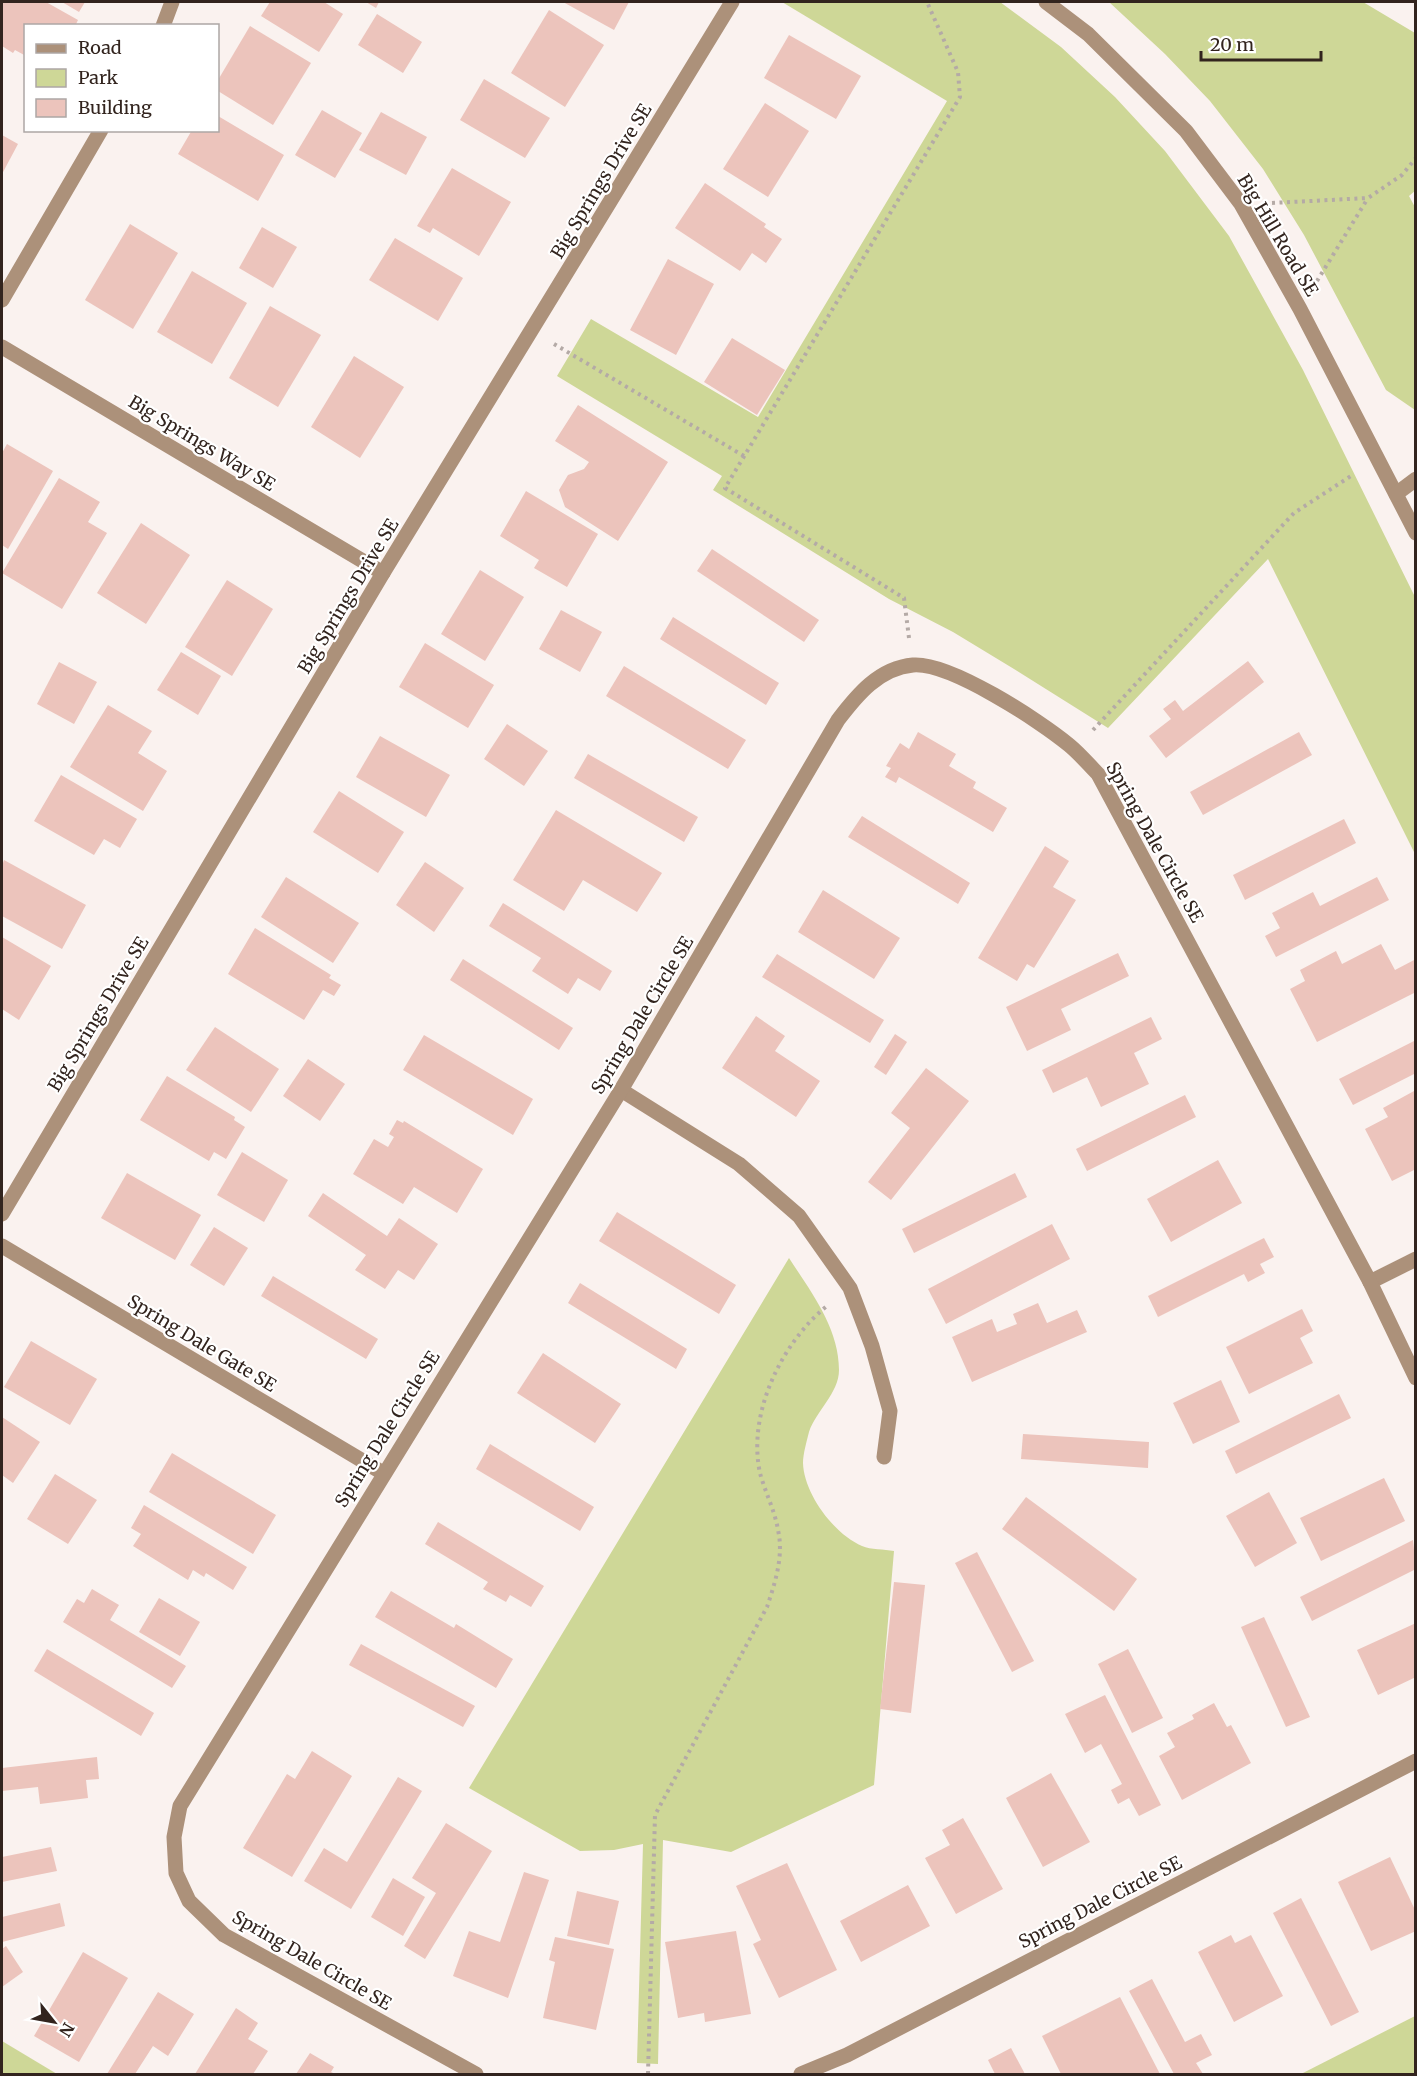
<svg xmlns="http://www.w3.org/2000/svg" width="1417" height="2076" viewBox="0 0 1417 2076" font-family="Merriweather,serif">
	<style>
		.green { fill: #ced797 }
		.building { fill: #ecc4bc }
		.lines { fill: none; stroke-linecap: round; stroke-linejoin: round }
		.path { stroke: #b4aaa6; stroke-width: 4; stroke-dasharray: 3 4.5; stroke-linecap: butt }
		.minor { stroke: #ac917a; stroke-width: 15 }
		.labels { text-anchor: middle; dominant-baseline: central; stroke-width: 4.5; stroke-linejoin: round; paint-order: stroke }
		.street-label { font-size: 18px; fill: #32241e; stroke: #fff }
	</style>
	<rect width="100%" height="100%" fill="#faf2ef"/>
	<!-- green -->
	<g class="green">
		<path d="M782 2H1000L1061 47 1115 97 1165 151 1229 236 1303 370 1415 597V854L1268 559 1108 728 1014 669 953 632 889 599 713 490 722 476 557 376 591 319 758 417 947 101Z"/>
		<path d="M1109 2H1363L1415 33 1416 190 1409 196 1416 209 1415 410 1386 390 1304 235 1263 169 1210 101 1165 54Z"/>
		<path d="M789 1258C811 1292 839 1328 839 1370 839 1393 816 1411 809 1432 807 1440 803 1454 803 1463 804 1494 834 1534 862 1546 871 1550 884 1549 894 1551L874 1785 731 1852 663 1840 658 2064 637 2063 643 1844 614 1850 580 1851 469 1788Z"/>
		<path d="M1415 2016V2074H1301Z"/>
		<path d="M2 2041 57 2074H2Z"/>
	</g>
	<!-- building -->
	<g class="building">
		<path d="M2 2H46L78 20 75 26H26V56L15 50 13 53 2 46Z"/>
		<path d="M62 2H85L79 12Z"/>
		<path d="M270 2H324L343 14 319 52 261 16Z"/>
		<path d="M366 2H379L376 8Z"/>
		<path d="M563 2H629L614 30Z"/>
		<path d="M549 10 604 45 565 107 511 73Z"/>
		<path d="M377 14 422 42 403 73 358 45Z"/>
		<path d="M250 26 311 63 273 125 218 91V80Z"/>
		<path d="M789 35 861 76 836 119 764 78Z"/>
		<path d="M484 79 550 118 525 158 460 120Z"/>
		<path d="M765 103 809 131 768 197 723 169Z"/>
		<path d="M322 110 362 133 335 178 295 155Z"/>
		<path d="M381 112 427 137 406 175 359 150Z"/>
		<path d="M218 116 284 155 258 201 178 154 192 130H218Z"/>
		<path d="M2 135 18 144 2 174Z"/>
		<path d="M452 168 511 202 479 256 433 228 430 233 417 226Z"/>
		<path d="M705 183 766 224 764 227 782 239 766 263 752 253 740 271 675 228Z"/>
		<path d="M130 224 178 253 133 329 85 300Z"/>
		<path d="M262 227 297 247 273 288 239 268Z"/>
		<path d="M395 238 463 278 438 321 369 280Z"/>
		<path d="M668 259 714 284 676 355 630 330Z"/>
		<path d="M192 271 247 303 212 364 157 332Z"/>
		<path d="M270 306 321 335 278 407 229 378Z"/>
		<path d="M732 338 785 370 757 415 704 382Z"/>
		<path d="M354 356 404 387 360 458 311 427Z"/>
		<path d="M578 405 668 462 618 541 565 507 559 490 568 475 584 469 589 462 555 441Z"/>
		<path d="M7 444 53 471 8 549 2 545V453Z"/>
		<path d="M59 478 100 502 88 522 107 533 62 609 2 573Z"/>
		<path d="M526 491 598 534 567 587 534 568 539 560 500 536Z"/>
		<path d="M141 523 190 555 146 624 97 593Z"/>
		<path d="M712 549 819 620 804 642 697 571Z"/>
		<path d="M480 570 524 597 485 661 441 634Z"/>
		<path d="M227 580 273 609 232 676 185 647Z"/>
		<path d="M561 610 602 632 580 672 539 649Z"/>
		<path d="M673 617 779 683 766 705 660 639Z"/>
		<path d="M425 643 494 685 468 728 399 687Z"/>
		<path d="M181 652 221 676 198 715 157 690Z"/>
		<path d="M1248 661 1264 682 1166 758 1149 736 1171 719 1163 709 1175 700 1183 711Z"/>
		<path d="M59 662 97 682 74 724 37 704Z"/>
		<path d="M624 666 746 740 728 769 606 696Z"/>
		<path d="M108 705 152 731 138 753 167 771 143 811 70 767Z"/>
		<path d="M507 724 548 751 524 786 484 759Z"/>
		<path d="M918 732 956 754 949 766 976 782 973 788 1007 808 993 832 899 777 896 783 885 777 891 768 886 766 900 743 909 749Z"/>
		<path d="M1299 732 1312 755 1203 815 1190 792Z"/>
		<path d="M380 736 450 775 426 817 356 777Z"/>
		<path d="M588 754 698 817 684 842 574 778Z"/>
		<path d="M61 775 137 819 120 848 104 839 94 855 34 821Z"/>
		<path d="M339 791 404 832 378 873 313 832Z"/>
		<path d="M556 810 662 873 637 912 583 880 564 911 513 880Z"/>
		<path d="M862 816 970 883 958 904 848 837Z"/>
		<path d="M1344 819 1356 843 1245 900 1233 875Z"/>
		<path d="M1045 846 1069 861 1053 887 1076 900 1034 968 1027 964 1017 981 978 958Z"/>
		<path d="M4 860 86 905 62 949 2 916V866Z"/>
		<path d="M425 862 464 888 434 932 396 905Z"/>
		<path d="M286 877 359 923 333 963 261 917Z"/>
		<path d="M1377 877 1389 900 1276 957 1265 936 1280 928 1272 913 1313 892 1320 906Z"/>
		<path d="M823 890 900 938 874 979 798 932Z"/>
		<path d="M503 903 612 971 600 991 578 978 568 994 532 971 541 958 489 926Z"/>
		<path d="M255 928 331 975 329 978 341 985 334 996 323 990 304 1020 228 974Z"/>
		<path d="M2 937 51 966 19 1020 2 1009Z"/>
		<path d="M1381 944 1395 970 1416 959V992L1317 1042 1290 989 1305 981 1300 970 1336 951 1342 964Z"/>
		<path d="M1118 953 1129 976 1061 1009 1071 1030 1027 1051 1006 1007Z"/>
		<path d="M777 954 884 1020 870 1043 762 977Z"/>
		<path d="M463 959 573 1028 559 1050 450 980Z"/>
		<path d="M756 1016 785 1036 775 1051 820 1081 796 1117 722 1068Z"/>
		<path d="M1151 1017 1162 1039 1134 1053 1149 1084 1101 1107 1087 1077 1053 1093 1042 1070Z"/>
		<path d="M215 1027 279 1069 251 1112 186 1070Z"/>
		<path d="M895 1034 907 1042 886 1075 874 1067Z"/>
		<path d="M424 1035 533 1099 513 1135 403 1070Z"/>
		<path d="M1416 1040V1073L1353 1105 1339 1079Z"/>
		<path d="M308 1059 345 1084 320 1121 283 1096Z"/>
		<path d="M926 1068 969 1101 891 1200 868 1182 910 1128 891 1113Z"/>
		<path d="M167 1076 235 1117 234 1120 245 1127 226 1159 214 1152 209 1161 140 1120Z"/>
		<path d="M1414 1091 1416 1169 1392 1181 1365 1129 1388 1117 1383 1108Z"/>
		<path d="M1185 1095 1196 1117 1087 1171 1076 1149Z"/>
		<path d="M397 1120 403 1123 404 1121 483 1169 457 1213 414 1187 403 1204 353 1174 374 1139 388 1147 394 1137 389 1134Z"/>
		<path d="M242 1152 288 1180 264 1222 217 1195Z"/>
		<path d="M1218 1160 1242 1203 1171 1242 1147 1199Z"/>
		<path d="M127 1173 201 1215 175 1260 101 1218Z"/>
		<path d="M1015 1173 1027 1197 914 1253 902 1229Z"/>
		<path d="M323 1193 387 1236 399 1218 438 1244 414 1280 398 1270 385 1289 355 1270 366 1255 308 1216Z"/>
		<path d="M617 1212 736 1285 719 1314 599 1241Z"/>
		<path d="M1052 1224 1070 1259 946 1324 928 1289Z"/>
		<path d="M214 1227 248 1248 224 1286 190 1265Z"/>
		<path d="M1264 1238 1274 1257 1260 1264 1265 1273 1248 1282 1244 1274 1158 1317 1148 1296Z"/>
		<path d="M273 1276 378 1339 366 1359 261 1296Z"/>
		<path d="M580 1283 687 1349 676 1369 568 1303Z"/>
		<path d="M1038 1303 1047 1323 1077 1310 1087 1332 972 1382 952 1337 992 1319 997 1332 1017 1324 1013 1314Z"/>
		<path d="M1302 1309 1313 1331 1300 1338 1313 1363 1249 1394 1226 1347Z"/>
		<path d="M31 1341 97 1379 70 1425 4 1387Z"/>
		<path d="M543 1353 621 1404 595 1443 517 1393Z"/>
		<path d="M1221 1380 1240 1422 1193 1444 1173 1403Z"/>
		<path d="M1339 1394 1351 1418 1236 1474 1225 1451Z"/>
		<path d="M2 1417 40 1442 13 1483 2 1475Z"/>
		<path d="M1023 1434 1149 1442 1148 1468 1021 1459Z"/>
		<path d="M490 1444 594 1507 580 1531 476 1469Z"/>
		<path d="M172 1453 276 1515 253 1554 149 1492Z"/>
		<path d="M55 1474 97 1500 68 1544 27 1519Z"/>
		<path d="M1384 1478 1405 1521 1321 1561 1300 1518Z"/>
		<path d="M1269 1492 1297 1543 1255 1567 1226 1516Z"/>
		<path d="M1026 1497 1137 1579 1114 1611 1002 1529Z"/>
		<path d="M144 1505 247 1567 233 1590 206 1573 204 1577 193 1570 188 1580 133 1546 141 1534 131 1528Z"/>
		<path d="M438 1522 544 1586 531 1607 510 1595 506 1602 483 1589 488 1582 425 1544Z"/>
		<path d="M1413 1540 1416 1569 1312 1621 1300 1597Z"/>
		<path d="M977 1552 1034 1661 1012 1672 955 1563Z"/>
		<path d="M894 1582 925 1585 911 1713 880 1709Z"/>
		<path d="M92 1589 119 1605 110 1620 186 1666 172 1688 63 1622 77 1599 84 1603Z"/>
		<path d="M391 1591 454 1628 456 1624 513 1659 496 1688 375 1617Z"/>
		<path d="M159 1598 200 1622 180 1656 139 1632Z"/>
		<path d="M1264 1617 1310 1717 1286 1727 1241 1627Z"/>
		<path d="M1416 1623V1677L1378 1695 1357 1650Z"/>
		<path d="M361 1644 475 1706 463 1727 349 1665Z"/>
		<path d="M47 1649 154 1713 141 1736 34 1671Z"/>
		<path d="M1128 1649 1163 1718 1132 1733 1098 1664Z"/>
		<path d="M1105 1695 1161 1805 1139 1816 1129 1798 1118 1804 1111 1790 1122 1784 1101 1744 1085 1753 1065 1714Z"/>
		<path d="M1214 1703 1227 1727 1231 1725 1251 1763 1182 1800 1159 1756 1175 1747 1167 1733 1194 1719 1192 1715Z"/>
		<path d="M312 1751 352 1776 292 1877 243 1848 287 1774 295 1779Z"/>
		<path d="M97 1757 99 1779 86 1780 88 1798 40 1804 38 1787 2 1791V1768Z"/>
		<path d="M1051 1773 1090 1842 1043 1867 1006 1798Z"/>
		<path d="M398 1777 422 1791 351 1909 304 1881 324 1848 347 1862Z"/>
		<path d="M963 1818 1003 1889 956 1914 925 1858 950 1845 942 1830Z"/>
		<path d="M446 1823 492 1851 425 1959 404 1946 436 1893 412 1878Z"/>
		<path d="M51 1847 57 1871 2 1882V1857Z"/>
		<path d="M1390 1857 1416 1912V1931L1371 1951 1338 1882Z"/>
		<path d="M787 1863 837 1970 779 1998 753 1944 761 1940 736 1886Z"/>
		<path d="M524 1872 549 1880 508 1998 453 1976 469 1931 500 1942Z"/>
		<path d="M393 1878 425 1897 403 1936 371 1917Z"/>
		<path d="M908 1885 930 1926 861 1962 840 1921Z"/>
		<path d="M577 1891 619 1901 609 1945 567 1936Z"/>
		<path d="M1301 1898 1359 2012 1331 2026 1273 1913Z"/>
		<path d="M60 1903 65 1926 2 1942V1917Z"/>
		<path d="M736 1931 751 2014 705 2022 704 2013 678 2018 665 1942Z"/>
		<path d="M1231 1935 1235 1943 1251 1935 1283 1996 1234 2022 1198 1952Z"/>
		<path d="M555 1937 614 1949 596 2030 543 2018 555 1962 549 1960Z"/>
		<path d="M6 1946 23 1972 2 1987V1949Z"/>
		<path d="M83 1952 128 1978 79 2062 34 2036Z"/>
		<path d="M1152 1979 1185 2042 1201 2034 1212 2055 1196 2063 1203 2074H1174L1129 1991Z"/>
		<path d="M158 1992 194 2014 168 2056 153 2046 135 2074H107Z"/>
		<path d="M1120 1997 1160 2074H1061L1042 2036Z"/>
		<path d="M236 2008 258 2023 248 2039 268 2051 253 2074H195Z"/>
		<path d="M1011 2048 1025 2074H995L988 2060Z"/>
		<path d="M310 2053 334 2067 331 2072 335 2074H296Z"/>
	</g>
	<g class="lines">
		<!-- path -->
		<g class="path">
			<path d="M1272 203 1368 198 1402 175 1416 158"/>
			<path d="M1317 281 1368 198"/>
			<path d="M554 344 744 456"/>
			<path d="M909 638 904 598 725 488 960 97 958 72 927 2"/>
			<path d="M1093 730 1294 513 1354 474"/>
			<path d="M648 2074 655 1815 767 1607C775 1583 784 1556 778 1530 775 1511 765 1492 760 1473 747 1413 782 1342 828 1305"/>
		</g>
		<!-- minor -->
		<g class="minor">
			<path d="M1046 2 1088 34 1186 131 1241 204 1300 309 1416 533"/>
			<path d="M163 26 172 2"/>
			<path d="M2 300 101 130"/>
			<path d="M2 347 383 573"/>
			<path d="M1396 494 1416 479"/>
			<path d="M621 1090 739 1164 799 1216 850 1288 872 1346 890 1411 884 1457"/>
			<path d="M2 1214 383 573 732 2"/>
			<path d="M2 1246 383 1473"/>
			<path d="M1370 1282 1416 1259"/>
			<path d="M476 2074 224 1935 189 1901 176 1873 174 1837 180 1806 621 1090 838 720C857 695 879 668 913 665 950 662 1040 721 1069 745 1080 754 1089 765 1098 774L1370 1282 1416 1378"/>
			<path d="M801 2074 847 2055 1416 1761"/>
		</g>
	</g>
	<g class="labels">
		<!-- street labels -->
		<g class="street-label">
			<text transform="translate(601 181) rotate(-59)">Big Springs Drive SE</text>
			<text transform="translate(1278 235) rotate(59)">Big Hill Road SE</text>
			<text transform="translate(202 443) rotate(31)">Big Springs Way SE</text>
			<text transform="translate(348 596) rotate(-59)">Big Springs Drive SE</text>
			<text transform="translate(1155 842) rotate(61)">Spring Dale Circle SE</text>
			<text transform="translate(98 1014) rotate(-59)">Big Springs Drive SE</text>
			<text transform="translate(642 1015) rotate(-59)">Spring Dale Circle SE</text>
			<text transform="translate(202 1343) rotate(31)">Spring Dale Gate SE</text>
			<text transform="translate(387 1429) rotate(-58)">Spring Dale Circle SE</text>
			<text transform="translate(1100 1902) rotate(-27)">Spring Dale Circle SE</text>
			<text transform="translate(312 1960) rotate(30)">Spring Dale Circle SE</text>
		</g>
	</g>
	<!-- border -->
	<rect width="1417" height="2076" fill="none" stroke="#32241e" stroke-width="6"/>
	<!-- legend -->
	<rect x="24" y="24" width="195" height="108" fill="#ffffff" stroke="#ada7a5" stroke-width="1.5"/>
	<rect x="36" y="44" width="30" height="9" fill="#ac917a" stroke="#ada7a5" stroke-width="1.5"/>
	<text x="78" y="54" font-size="18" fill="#32241e">Road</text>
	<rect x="36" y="69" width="30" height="18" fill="#ced797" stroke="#ada7a5" stroke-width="1.5"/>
	<text x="78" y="84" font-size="18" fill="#32241e">Park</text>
	<rect x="36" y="99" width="30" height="18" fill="#ecc4bc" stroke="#ada7a5" stroke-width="1.5"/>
	<text x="78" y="114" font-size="18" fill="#32241e">Building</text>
	<!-- north arrow -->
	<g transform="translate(54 2022) rotate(121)" stroke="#ffffff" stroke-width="4.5" paint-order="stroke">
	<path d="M0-4.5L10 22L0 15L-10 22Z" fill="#32241e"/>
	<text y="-9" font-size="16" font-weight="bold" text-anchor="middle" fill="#32241e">N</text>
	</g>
	<!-- scale -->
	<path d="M1201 51v9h120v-9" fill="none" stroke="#32241e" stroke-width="3"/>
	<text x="1210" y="51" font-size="18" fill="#32241e" stroke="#ffffff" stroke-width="4.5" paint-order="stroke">20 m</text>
</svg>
